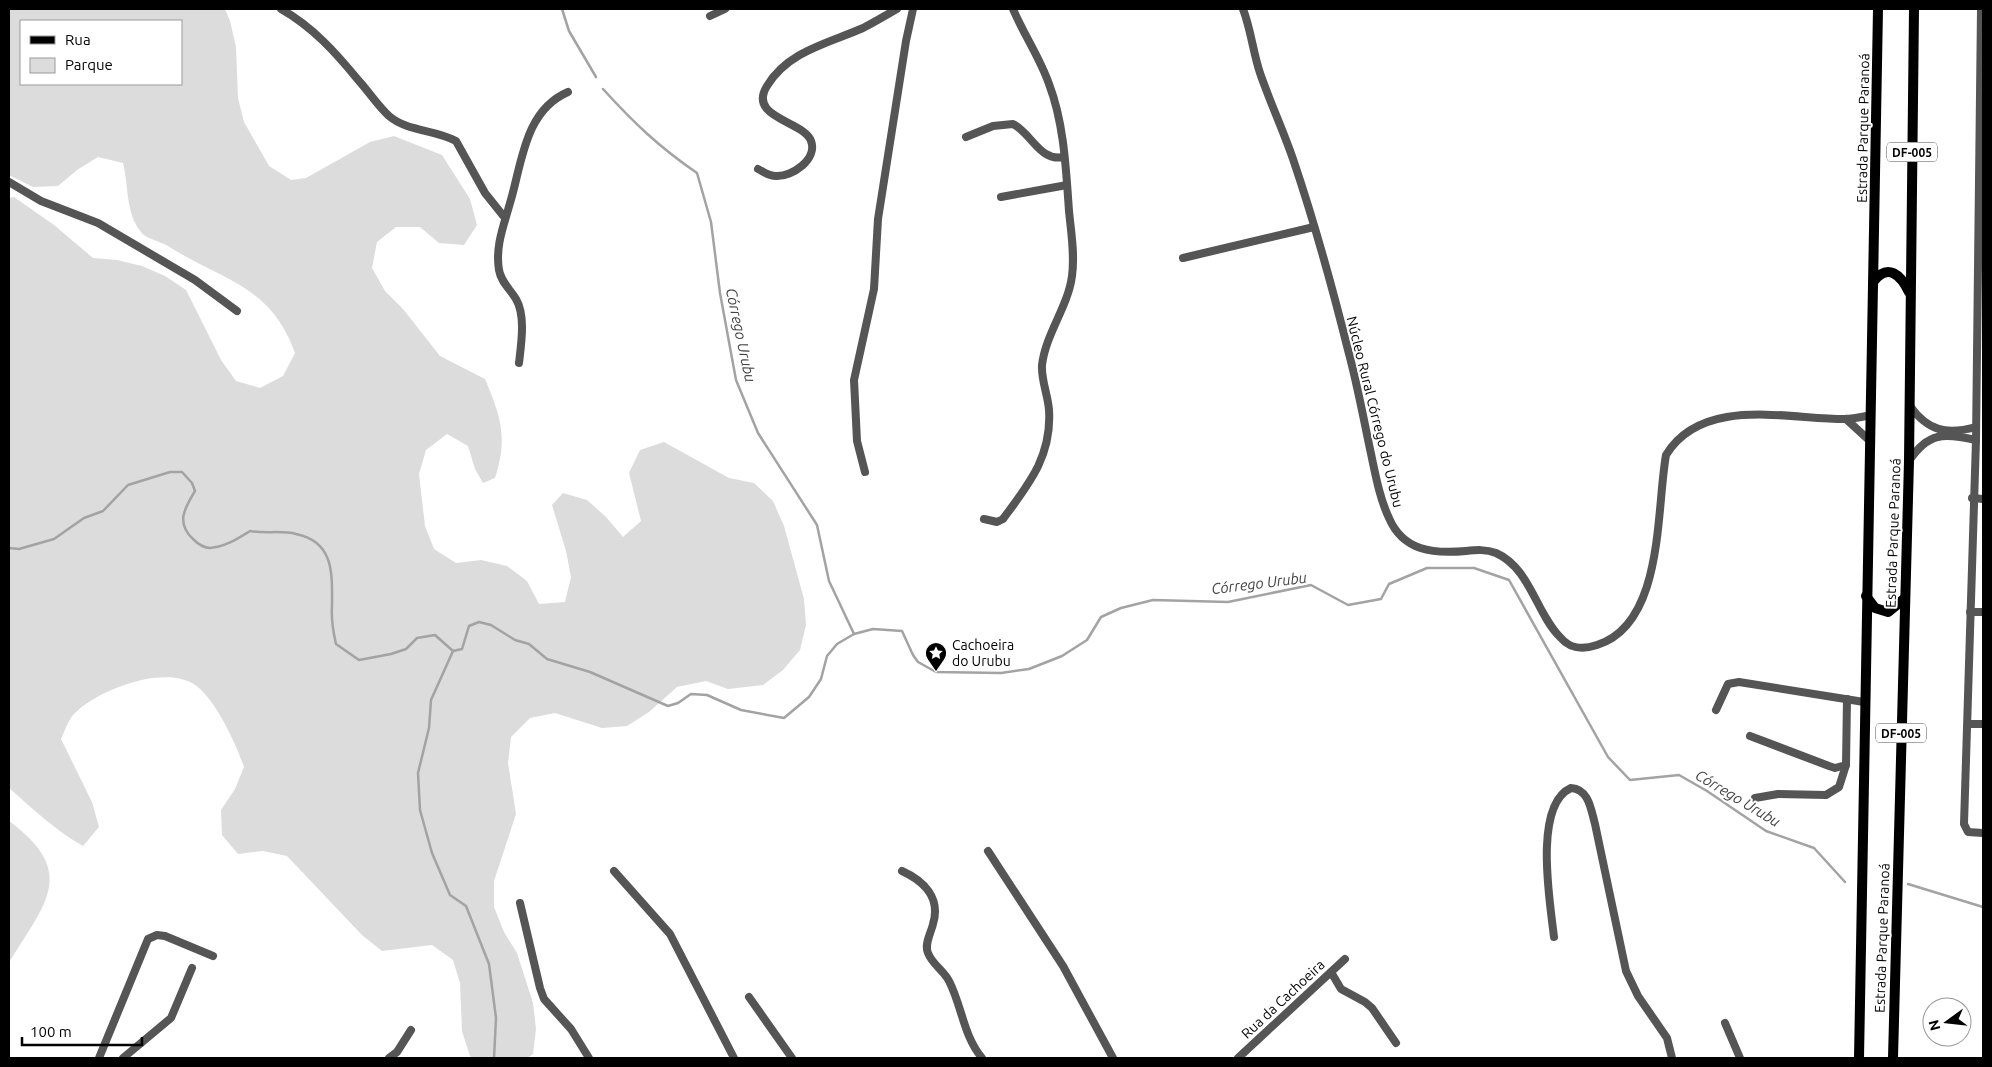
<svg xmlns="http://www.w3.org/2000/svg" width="1992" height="1067" viewBox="0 0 1992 1067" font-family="Ubuntu,sans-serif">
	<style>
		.green { fill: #dcdcdc; fill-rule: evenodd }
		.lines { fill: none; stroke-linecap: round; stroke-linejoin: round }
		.stream { stroke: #a3a3a3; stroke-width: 2.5 }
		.minor { stroke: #555; stroke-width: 8 }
		.major { stroke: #000; stroke-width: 10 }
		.labels { text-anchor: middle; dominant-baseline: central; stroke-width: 4; stroke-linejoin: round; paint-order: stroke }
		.shield { fill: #fff; stroke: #4c4c4c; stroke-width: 1 }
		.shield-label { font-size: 12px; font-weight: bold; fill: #000 }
		.street-label { font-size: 14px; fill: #000; stroke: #fff }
		.poi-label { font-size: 14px; fill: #000; stroke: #fff; text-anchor: start }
		.water-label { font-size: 15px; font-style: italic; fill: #444; stroke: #fff }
	</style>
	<rect width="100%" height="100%" fill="#fff"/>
	<!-- green -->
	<g class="green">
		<path d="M9 9H225L230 21 236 47 238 98 244 122 269 166 291 180 306 178 370 142 394 136 442 155 470 199 477 225 464 245 439 243 420 227H396L377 242 372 268 385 291 403 309 440 356 485 379C501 417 508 438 495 478L483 483 475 469 468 446 447 434 426 450 419 474 425 526 434 549 456 563 481 560 507 566 527 581 539 604 565 602 571 577 566 551 552 505 563 493 587 500 606 517 623 537 641 521 629 473 640 450 664 442 729 478 754 483 773 501 784 526 804 599 806 625 800 650 783 670 763 685 728 689 706 681 677 687 649 712 627 726 602 728 555 713 530 718 511 737 508 763 516 814 494 881V907L504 932 517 953 533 1003 536 1029 533 1054 527 1058H472L470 1056 462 1031 460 983 453 960 432 945 382 951 362 935 287 856 263 851 238 854 222 835 221 810 235 789 244 767C236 744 214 695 192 683 160 666 97 690 73 715 68 721 64 732 61 739L92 802 99 827 83 846C56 831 32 808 9 788V198L14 197 54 225 93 258 117 260 142 266 165 276 186 290 221 360 236 381 260 388 283 376 295 353C271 285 223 281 168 246 160 241 146 239 141 232 125 212 129 186 123 163L98 157 77 170 58 186 33 187 9 175ZM21 21H181V84H21Z"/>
		<path d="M9 821C79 873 45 903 9 963Z"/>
	</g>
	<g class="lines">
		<!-- stream -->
		<g class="stream">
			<path d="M562 9 569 31 596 77"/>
			<path d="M603 89C634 123 659 147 697 173L711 222 720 293 736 380 758 433 817 525 829 581 854 634"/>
			<path d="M9 548 19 549 54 539 84 518 103 511 128 485 170 472H182L192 483 195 491C184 509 176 523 193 539 198 544 203 548 210 548 225 547 237 539 250 531 265 534 282 530 296 534 335 542 332 575 332 606 331 619 333 631 336 644L359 660 391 654 406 649 417 638 435 635 453 651 462 649 469 626 479 622 491 625 515 640 529 644 547 659 590 672 668 706 678 703 691 694 707 695 741 710 784 718 809 697 821 679 827 656 837 644 854 634 873 629 902 631 913 655 918 662 936 672 1001 673 1029 669 1062 656 1087 640 1101 617 1121 608 1153 600 1228 602 1311 585 1348 605 1381 599 1389 584 1427 568H1474L1509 580 1608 757 1630 780 1679 775 1707 791 1766 831 1814 848 1845 882"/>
			<path d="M453 651 431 700 429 728 418 773 420 810 432 853 450 895 466 906 489 964 496 1018 494 1058"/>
			<path d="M1908 884 1983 907"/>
		</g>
		<!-- minor -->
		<g class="minor">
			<path d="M281 9C313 27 336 53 359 81 369 92 378 106 389 116 408 132 434 129 456 141L485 193 505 218"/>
			<path d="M1243 9C1251 30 1253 52 1260 73 1270 102 1283 130 1293 159 1314 221 1332 286 1348 350 1357 383 1363 416 1370 449 1375 472 1379 497 1389 518 1403 551 1433 554 1466 551 1476 550 1486 549 1496 553 1530 568 1536 613 1560 637 1570 649 1582 650 1597 645 1664 624 1656 511 1666 455 1702 396 1787 419 1844 419 1853 419 1862 417 1871 415"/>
			<path d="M1981 9 1976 440 1964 824 1968 832 1983 833"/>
			<path d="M710 16 725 9"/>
			<path d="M966 137 993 126 1013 124C1032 134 1040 162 1064 157"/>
			<path d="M758 169C764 172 769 176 776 176 792 177 818 159 811 141 804 121 747 118 767 86 788 51 829 43 863 28 875 22 886 15 897 9"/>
			<path d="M9 182 41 201 98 223 195 280 237 311"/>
			<path d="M1001 197 1067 185"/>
			<path d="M1183 258 1314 227"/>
			<path d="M519 363C521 345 526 316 516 299 510 289 501 282 499 270 495 246 504 225 510 203 522 164 524 111 568 92"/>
			<path d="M1910 406C1928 431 1946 435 1976 427"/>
			<path d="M1846 419 1870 441"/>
			<path d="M1909 461C1928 432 1944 433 1976 440"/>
			<path d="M865 472 857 441 854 380 874 289 878 219 906 41 913 9"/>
			<path d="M1972 498 1983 499"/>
			<path d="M984 519 997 522 1003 519C1029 484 1052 456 1049 410 1048 395 1041 380 1042 365 1046 333 1068 307 1072 276 1075 254 1071 232 1069 211 1066 169 1064 123 1049 84 1040 58 1024 35 1013 9"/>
			<path d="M1970 612H1983"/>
			<path d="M1716 710 1728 684 1739 682 1864 702"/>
			<path d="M1968 724H1983"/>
			<path d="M1750 736 1829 766 1835 768 1846 765 1847 699"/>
			<path d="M1755 798 1778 794 1826 795 1839 787 1846 765"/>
			<path d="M988 851 1063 966 1113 1058"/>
			<path d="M614 871 670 934 734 1058"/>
			<path d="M902 871C924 881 941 898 933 924 931 933 924 944 928 953 932 964 944 971 949 981 962 1006 963 1035 982 1058"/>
			<path d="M520 903 540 988 544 999 571 1029 589 1058"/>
			<path d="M1554 937C1550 902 1533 805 1571 788 1589 789 1591 810 1595 824L1626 971 1638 996 1667 1038 1672 1058"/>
			<path d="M1331 972 1341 989 1365 1002 1372 1008 1396 1043"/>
			<path d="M749 997 792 1058"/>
			<path d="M1725 1023 1740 1058"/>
			<path d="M99 1058 148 939 157 935 165 936 213 956"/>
			<path d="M123 1058 171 1018 192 968"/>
			<path d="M389 1058 397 1052 411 1030"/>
			<path d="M1238 1058 1345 959"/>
		</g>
		<!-- major -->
		<g class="major">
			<path d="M1874 281C1888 263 1901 275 1909 292"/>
			<path d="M1866 596 1875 608 1888 612 1904 599"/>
			<path d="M1859 1058 1878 9"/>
			<path d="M1893 1058 1909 461 1914 9"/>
		</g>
	</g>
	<!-- icons -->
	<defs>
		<g id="sight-pin" transform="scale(1.125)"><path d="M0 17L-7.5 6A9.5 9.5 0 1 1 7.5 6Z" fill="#000" stroke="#fff"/><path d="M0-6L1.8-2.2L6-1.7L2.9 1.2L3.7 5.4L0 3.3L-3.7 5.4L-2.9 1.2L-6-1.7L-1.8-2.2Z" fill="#fff"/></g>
	</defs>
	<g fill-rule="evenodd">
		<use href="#sight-pin" x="936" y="653"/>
	</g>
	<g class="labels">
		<!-- shield labels -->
		<g class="shield">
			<rect x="1887" y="142.5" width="50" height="19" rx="4"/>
			<rect x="1876" y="723.5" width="50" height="19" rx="4"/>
		</g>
		<g class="shield-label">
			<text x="1912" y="152">DF-005</text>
			<text x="1901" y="733">DF-005</text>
		</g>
		<!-- street labels -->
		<g class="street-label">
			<text transform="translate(1863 128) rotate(-89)">Estrada Parque Paranoá</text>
			<text transform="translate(1375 412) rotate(76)">Núcleo Rural Córrego do Urubu</text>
			<text transform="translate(1893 533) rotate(-88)">Estrada Parque Paranoá</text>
			<text transform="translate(1882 938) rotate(-88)">Estrada Parque Paranoá</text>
			<text transform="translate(1283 999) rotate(-43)">Rua da Cachoeira</text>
		</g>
		<!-- poi labels -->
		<g class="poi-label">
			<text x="952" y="645">Cachoeira<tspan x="952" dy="16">do Urubu</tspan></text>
		</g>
		<!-- water labels -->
		<g class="water-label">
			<text transform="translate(741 335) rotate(78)">Córrego Urubu</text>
			<text transform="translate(1259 583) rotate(-7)">Córrego Urubu</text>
			<text transform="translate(1738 798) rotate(31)">Córrego Urubu</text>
		</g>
	</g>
	<!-- border -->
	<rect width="1992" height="1067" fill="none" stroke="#000000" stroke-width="20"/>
	<!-- legend -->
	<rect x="20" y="20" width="162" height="65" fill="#ffffff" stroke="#999999"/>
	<rect x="30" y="36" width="25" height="8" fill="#000000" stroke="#999999"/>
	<text x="65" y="45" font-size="15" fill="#000000">Rua</text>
	<rect x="30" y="58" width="25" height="15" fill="#dcdcdc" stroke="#999999"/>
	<text x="65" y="70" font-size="15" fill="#000000">Parque</text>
	<!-- north arrow -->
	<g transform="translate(1947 1022) rotate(255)"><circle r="24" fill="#ffffff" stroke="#999999"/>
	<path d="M0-4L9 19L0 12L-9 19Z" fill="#000000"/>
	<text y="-8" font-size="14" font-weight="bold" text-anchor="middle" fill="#000000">N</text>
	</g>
	<!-- scale -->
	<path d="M22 1037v8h120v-8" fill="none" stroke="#000000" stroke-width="2.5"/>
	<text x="30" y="1037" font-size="15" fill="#000000" stroke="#ffffff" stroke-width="4" paint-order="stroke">100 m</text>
</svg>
